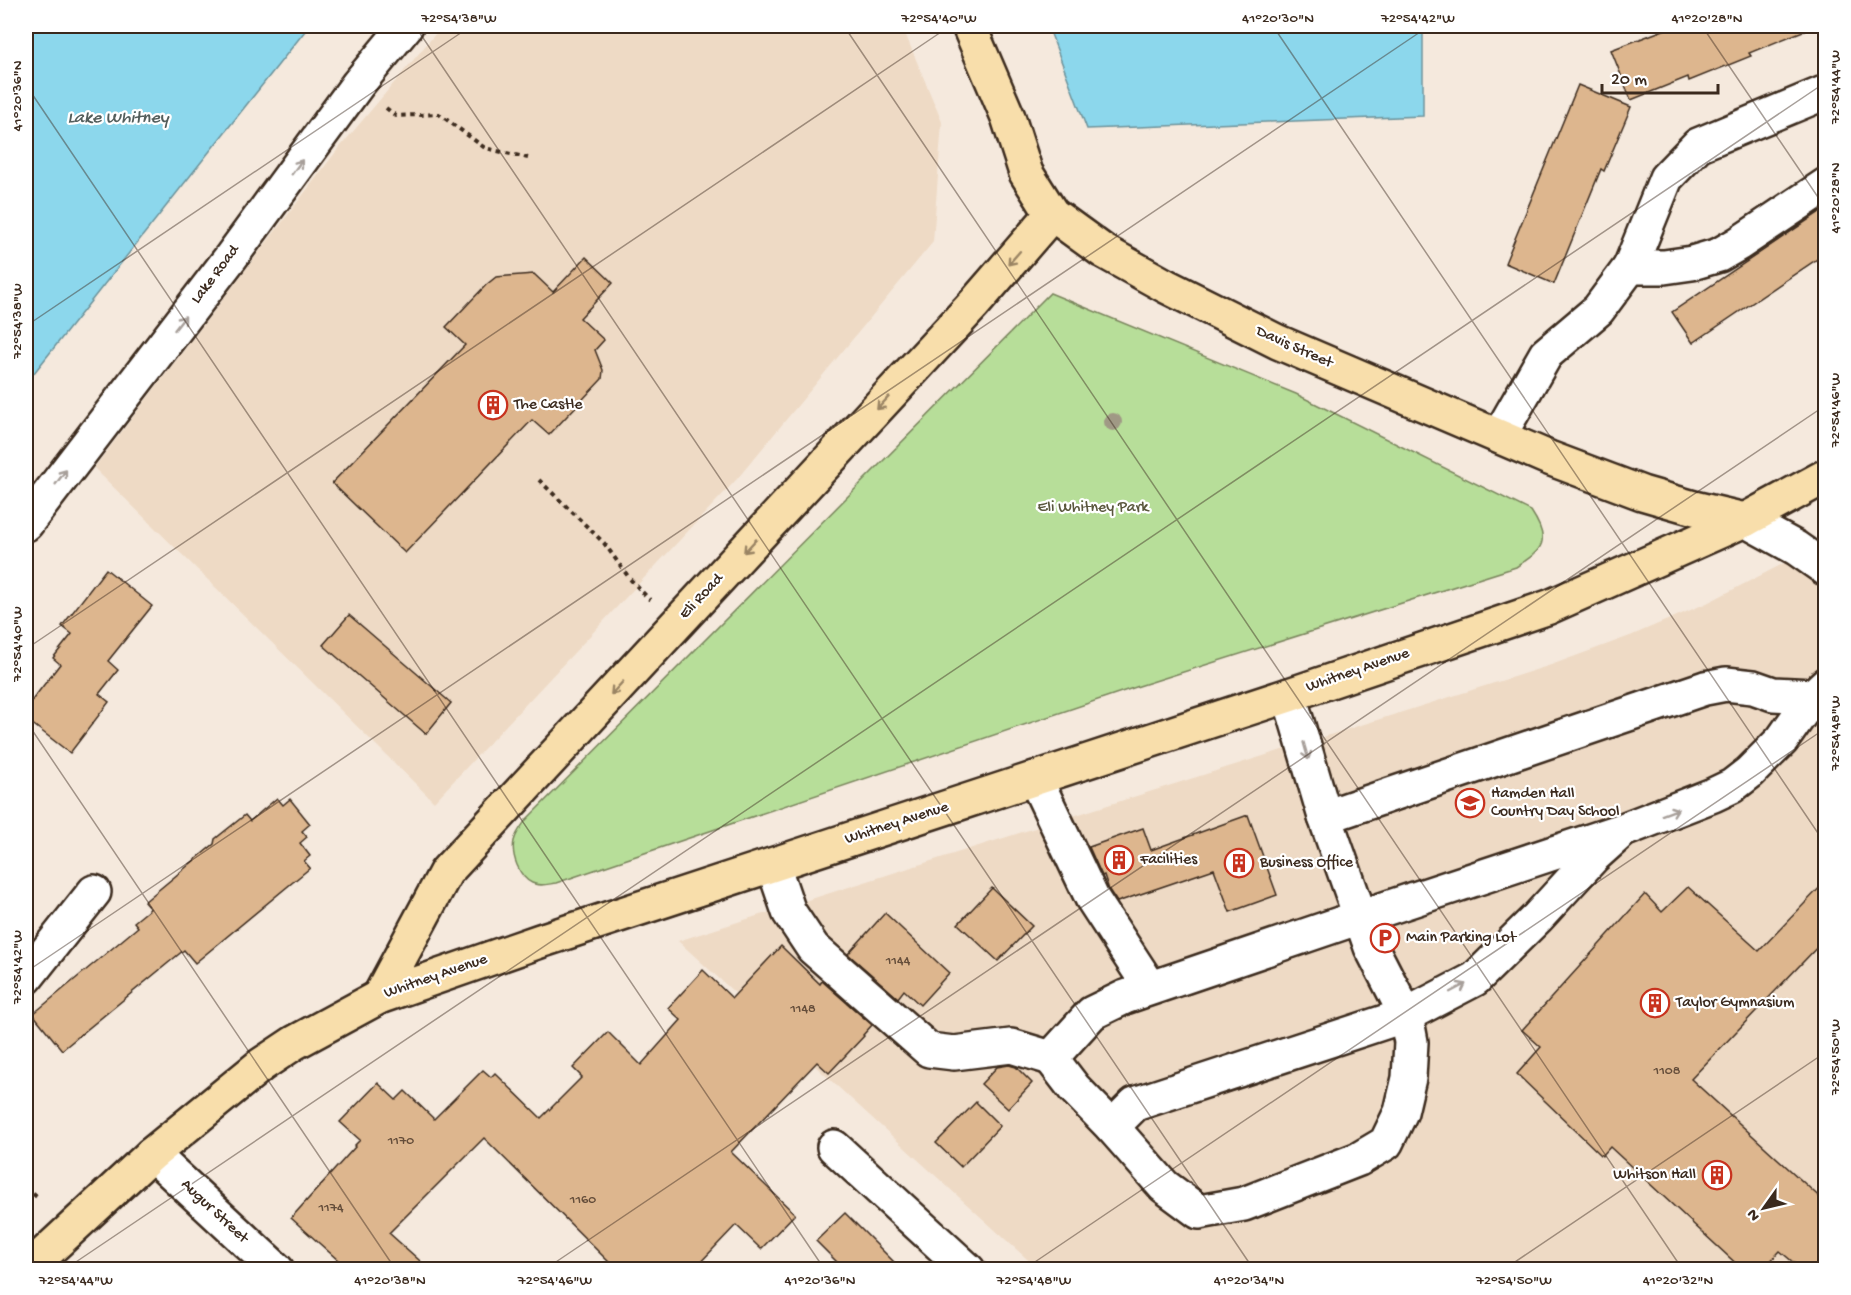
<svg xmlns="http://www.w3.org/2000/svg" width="1851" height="1295" viewBox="0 0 1851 1295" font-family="'Gochi Hand',sans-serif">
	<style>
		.built { fill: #eedac5 }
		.green { fill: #b7de99; stroke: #79845c; stroke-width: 1.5 }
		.water { fill: #8cd7ec; stroke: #6c929a; stroke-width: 1.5 }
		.building { fill: #ddb68e; stroke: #3b2a1e; stroke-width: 1.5 }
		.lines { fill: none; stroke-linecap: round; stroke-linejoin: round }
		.minor-casing { stroke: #3b2a1e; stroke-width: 38 }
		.major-casing { stroke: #3b2a1e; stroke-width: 38 }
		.path { stroke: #3b2a1e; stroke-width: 4; stroke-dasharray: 4.5 4.5; stroke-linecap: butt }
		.minor { stroke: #fff; stroke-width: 33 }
		.major { stroke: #f8deab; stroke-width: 33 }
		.tree { fill: #a09985 }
		.oneway { stroke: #a79f9a }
		.oneway2 { stroke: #9a8464 }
		.ticks { fill: none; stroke: #3b2a1e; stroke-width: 1.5; stroke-opacity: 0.45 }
		.labels { text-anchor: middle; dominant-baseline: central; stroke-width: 4.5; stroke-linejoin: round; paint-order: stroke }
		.number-label { font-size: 14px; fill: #644d3a }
		.street-label { font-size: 16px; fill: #3b2a1e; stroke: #fff }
		.poi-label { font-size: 16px; fill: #3b2a1e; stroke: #fff; text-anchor: start }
		.park-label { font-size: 16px; fill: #5a573d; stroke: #fff }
		.water-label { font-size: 18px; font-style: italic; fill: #535e5c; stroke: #fff }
		.neatline { fill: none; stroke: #3b2a1e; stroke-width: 2 }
		.ticks-label { font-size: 15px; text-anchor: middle; fill: #3b2a1e }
	</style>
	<rect width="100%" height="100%" fill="#f5e9dd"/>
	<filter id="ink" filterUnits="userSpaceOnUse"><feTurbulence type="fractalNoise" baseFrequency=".0167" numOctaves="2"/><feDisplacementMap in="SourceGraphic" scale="12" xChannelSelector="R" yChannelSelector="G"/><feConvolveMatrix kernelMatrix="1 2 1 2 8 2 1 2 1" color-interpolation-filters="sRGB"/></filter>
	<g filter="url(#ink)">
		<!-- built -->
		<g class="built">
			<path d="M442 26H902L942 122 933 242 737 479 434 802 94 468 335 153Z"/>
			<path d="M1825 542V1269H1038L678 941 1551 665 1630 636 1707 603Z"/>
		</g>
		<!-- green -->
		<path class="green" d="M1050 293 1296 394 1531 511C1551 541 1544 549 1516 567L1139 686 556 883C548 884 540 887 532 883 519 877 511 855 514 841 516 833 521 827 526 820Z"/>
		<!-- water -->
		<g class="water">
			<path d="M26 26H309L26 383Z"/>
			<path d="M1048 26H1423V116L1087 129Z"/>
		</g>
		<!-- building -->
		<g class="building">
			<path d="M1674 26H1813V27L1749 53 1751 56 1689 81 1688 77 1631 100 1611 50Z"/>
			<path d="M1578 85 1631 107 1604 171 1601 169 1554 284 1505 263Z"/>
			<path d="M1826 208V253L1693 343 1672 312Z"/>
			<path d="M586 257 613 283 580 318 604 340 595 350 603 370 602 379 549 435 532 420 405 553 332 483 465 345 446 327 486 285 496 277 534 274 553 292Z"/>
			<path d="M106 569 152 606 108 661 118 670 99 694 109 702 70 753 26 719V708L60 664 53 658 72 634 62 626Z"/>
			<path d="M349 615 451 703 426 734 323 645Z"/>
			<path d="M277 798 283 805 290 799 310 824 302 831 307 837 300 843 310 856 304 861 310 868 195 963 184 950 62 1050 33 1014 138 927 134 922 150 909 144 902 214 844 215 839 245 815 250 821Z"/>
			<path d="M1248 815 1277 895 1230 912 1214 869 1117 902 1109 890 1104 875 1102 876 1089 847 1143 828 1151 850Z"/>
			<path d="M1826 881V938L1691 1079 1826 1203V1269H1801L1780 1251 1763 1269H1742L1610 1147 1602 1156 1517 1074 1541 1047 1522 1030 1645 894 1662 912 1688 887 1759 951Z"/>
			<path d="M992 888 1032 926 998 961 958 924Z"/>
			<path d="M885 913 949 973 920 1005 904 990 898 998 848 954Z"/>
			<path d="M781 946 820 984 822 981 872 1025 863 1035 864 1036 829 1073 817 1062 731 1152 795 1214 761 1249 736 1225 694 1269H616L484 1138 389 1233 429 1269H348L291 1218 355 1147 354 1146 360 1140 340 1122 378 1083 396 1100 405 1091 434 1119 483 1070 491 1077 495 1073 541 1118 582 1077 573 1068 608 1032 641 1065 681 1020 668 1008 703 970 732 998Z"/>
			<path d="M1009 1065 1016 1067 1032 1083 1008 1109 981 1084 997 1067Z"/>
			<path d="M976 1102 1000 1126 961 1167 936 1143Z"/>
			<path d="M845 1213 901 1269H844L816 1241Z"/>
		</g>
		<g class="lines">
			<!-- minor casing -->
			<g class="minor-casing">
				<g id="minor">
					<path d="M1630 267H1664L1692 263 1719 255 1738 244 1826 185"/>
					<path d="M1499 436 1546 354 1598 310 1630 267 1666 178 1698 145 1826 92"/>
					<path d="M1745 520 1796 548 1826 569"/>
					<path d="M26 524 231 257 358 84 406 26"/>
					<path d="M1289 695 1325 817"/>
					<path d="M1035 778 1092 898 1150 987"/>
					<path d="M1623 830 1360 917 1125 997 1092 1013 1051 1058 1074 1088 1112 1127 1164 1186 1199 1212 1244 1204 1359 1159 1386 1143 1401 1112 1409 1078 1411 1042 1406 1015 1371 947 1325 817 1705 688 1726 684 1753 687 1773 694 1813 696 1826 684"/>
					<path d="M773 865 789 912 813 948 929 1050 954 1053 1011 1046 1051 1058"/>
					<path d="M26 978 94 892"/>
					<path d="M1112 1127 1135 1104 1406 1015 1475 979 1538 917 1594 856 1623 830 1713 795 1732 786 1750 772 1782 740 1813 696"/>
					<path d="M834 1147 968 1270"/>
					<path d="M152 1154 277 1270"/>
				</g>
			</g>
			<!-- major casing -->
			<g class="major-casing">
				<g id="major">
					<path d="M969 26 1008 117 1026 173 1052 214 1103 251 1166 286 1278 342 1549 458 1642 493 1694 508 1745 520"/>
					<path d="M379 997 446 872 974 304 1052 214"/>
					<path d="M27 1270 152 1154 261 1065 294 1043 379 997 540 941 1289 695 1549 607 1745 520 1826 476"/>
				</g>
			</g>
			<!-- path -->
			<g class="path">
				<path d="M386 108 396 116 439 114 485 148 528 158"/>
				<path d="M539 480 604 543 630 579 650 600"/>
				<path d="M26 1188 38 1198"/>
			</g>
			<!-- minor -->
			<use href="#minor" class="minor"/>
			<!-- major -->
			<use href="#major" class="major"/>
		</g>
		<!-- trees -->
		<circle class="tree" cx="1113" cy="422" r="9"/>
		<!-- one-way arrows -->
		<defs><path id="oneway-shaft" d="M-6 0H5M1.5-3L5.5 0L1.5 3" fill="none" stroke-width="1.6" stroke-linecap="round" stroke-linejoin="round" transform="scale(1.5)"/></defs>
		<g class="oneway">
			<use href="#oneway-shaft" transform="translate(297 167) rotate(-54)"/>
			<use href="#oneway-shaft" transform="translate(180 323) rotate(-52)"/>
			<use href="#oneway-shaft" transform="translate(61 477) rotate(-53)"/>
			<use href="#oneway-shaft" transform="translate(1306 751) rotate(74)"/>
			<use href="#oneway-shaft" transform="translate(1670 812) rotate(-21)"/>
			<use href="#oneway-shaft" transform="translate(1458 988) rotate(-28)"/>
		</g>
		<g class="oneway2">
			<use href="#oneway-shaft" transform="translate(1014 258) rotate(131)"/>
			<use href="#oneway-shaft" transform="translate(883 403) rotate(133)"/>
			<use href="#oneway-shaft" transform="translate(750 546) rotate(133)"/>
			<use href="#oneway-shaft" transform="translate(617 688) rotate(133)"/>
		</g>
	</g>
	<!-- ticks -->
	<path class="ticks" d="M415 26 1254 1270M844 26 1683 1270M1273 26 1826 845M1702 26 1826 209M26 85 825 1270M26 326 471 26M26 649 950 26M26 721 396 1270M26 972 1429 26M64 1270 1826 82M544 1270 1826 405M1023 1270 1826 728M1503 1270 1826 1052"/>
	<!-- icons -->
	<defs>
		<g id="building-ring" transform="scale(1.5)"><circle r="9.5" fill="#fff" stroke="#c8321e" stroke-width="1.5"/><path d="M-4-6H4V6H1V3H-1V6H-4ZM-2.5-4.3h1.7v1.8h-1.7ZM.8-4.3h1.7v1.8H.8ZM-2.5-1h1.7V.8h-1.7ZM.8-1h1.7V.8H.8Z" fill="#c8321e"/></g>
		<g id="school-ring" transform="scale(1.5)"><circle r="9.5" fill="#fff" stroke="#c8321e" stroke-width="1.5"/><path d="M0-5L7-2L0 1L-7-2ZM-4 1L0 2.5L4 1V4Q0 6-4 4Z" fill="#c8321e"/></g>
		<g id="parking-ring" transform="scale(1.5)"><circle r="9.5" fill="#fff" stroke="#c8321e" stroke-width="1.5"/><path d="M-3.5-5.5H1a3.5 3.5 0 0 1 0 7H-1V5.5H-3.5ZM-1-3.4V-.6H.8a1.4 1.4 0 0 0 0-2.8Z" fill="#c8321e"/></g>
	</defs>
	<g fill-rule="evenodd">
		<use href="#building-ring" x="493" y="405"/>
		<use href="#school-ring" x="1470" y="803"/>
		<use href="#building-ring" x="1119" y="860"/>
		<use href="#building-ring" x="1239" y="863"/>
		<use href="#parking-ring" x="1385" y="938"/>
		<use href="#building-ring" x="1655" y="1003"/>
		<use href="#building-ring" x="1717" y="1175"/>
	</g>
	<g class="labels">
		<!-- number labels -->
		<g class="number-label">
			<text x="898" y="961">1144</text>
			<text x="803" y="1009">1148</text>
			<text x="1667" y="1071">1108</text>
			<text x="401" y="1141">1170</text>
			<text x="583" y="1200">1160</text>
			<text x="331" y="1208">1174</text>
		</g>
		<!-- street labels -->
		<g class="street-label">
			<text transform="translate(216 275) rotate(-53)">Lake Road</text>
			<text transform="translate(1294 348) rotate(24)">Davis Street</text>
			<text transform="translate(702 597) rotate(-47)">Eli Road</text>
			<text transform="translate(1358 671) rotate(-19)">Whitney Avenue</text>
			<text transform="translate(897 824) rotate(-18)">Whitney Avenue</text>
			<text transform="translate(436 977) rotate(-19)">Whitney Avenue</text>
			<text transform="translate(214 1212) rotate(43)">Augur Street</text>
		</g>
		<!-- poi labels -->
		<g class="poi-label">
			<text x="514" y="405">The Castle</text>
			<text x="1491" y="794">Hamden Hall<tspan x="1491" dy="18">Country Day School</tspan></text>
			<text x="1140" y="860">Facilities</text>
			<text x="1260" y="863">Business Office</text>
			<text x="1406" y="938">Main Parking Lot</text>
			<text x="1676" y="1003">Taylor Gymnasium</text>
			<text x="1696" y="1175" text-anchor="end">Whitson Hall</text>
		</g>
		<!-- park labels -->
		<g class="park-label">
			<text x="1093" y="508">Eli Whitney Park</text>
		</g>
		<!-- water labels -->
		<g class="water-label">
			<text x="118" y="118">Lake Whitney</text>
		</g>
	</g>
	<!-- margin -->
	<rect width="1851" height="1295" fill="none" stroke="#fff" stroke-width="66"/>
	<!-- north arrow -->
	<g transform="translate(1764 1208) rotate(236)" stroke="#ffffff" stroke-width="4.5" paint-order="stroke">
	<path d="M0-4.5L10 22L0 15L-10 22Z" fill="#3b2a1e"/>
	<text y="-9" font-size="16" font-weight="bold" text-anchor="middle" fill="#3b2a1e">N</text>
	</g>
	<!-- scale -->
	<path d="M1602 84v9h116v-9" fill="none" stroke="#3b2a1e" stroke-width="3"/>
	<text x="1611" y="84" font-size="18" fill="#3b2a1e" stroke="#ffffff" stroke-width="4.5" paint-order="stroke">20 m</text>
	<rect x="33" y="33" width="1785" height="1229" class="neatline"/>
	<g class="ticks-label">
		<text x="459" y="22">72°54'38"W</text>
		<text x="939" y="22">72°54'40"W</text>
		<text x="1278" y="22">41°20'30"N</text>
		<text x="1418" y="22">72°54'42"W</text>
		<text x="1707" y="22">41°20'28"N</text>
		<text transform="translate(1834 87) rotate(-90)" y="5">72°54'44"W</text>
		<text transform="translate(16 96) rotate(-90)" y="5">41°20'36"N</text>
		<text transform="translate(1834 198) rotate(-90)" y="5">41°20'28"N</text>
		<text transform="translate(16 321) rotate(-90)" y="5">72°54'38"W</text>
		<text transform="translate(1834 410) rotate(-90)" y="5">72°54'46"W</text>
		<text transform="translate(16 644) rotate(-90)" y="5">72°54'40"W</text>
		<text transform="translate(1834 733) rotate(-90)" y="5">72°54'48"W</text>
		<text transform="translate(16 967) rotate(-90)" y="5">72°54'42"W</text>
		<text transform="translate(1834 1057) rotate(-90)" y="5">72°54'50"W</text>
		<text x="76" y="1284">72°54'44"W</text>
		<text x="390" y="1284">41°20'38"N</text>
		<text x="555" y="1284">72°54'46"W</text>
		<text x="820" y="1284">41°20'36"N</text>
		<text x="1034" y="1284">72°54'48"W</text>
		<text x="1249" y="1284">41°20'34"N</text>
		<text x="1514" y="1284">72°54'50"W</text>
		<text x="1678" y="1284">41°20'32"N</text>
	</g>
</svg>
